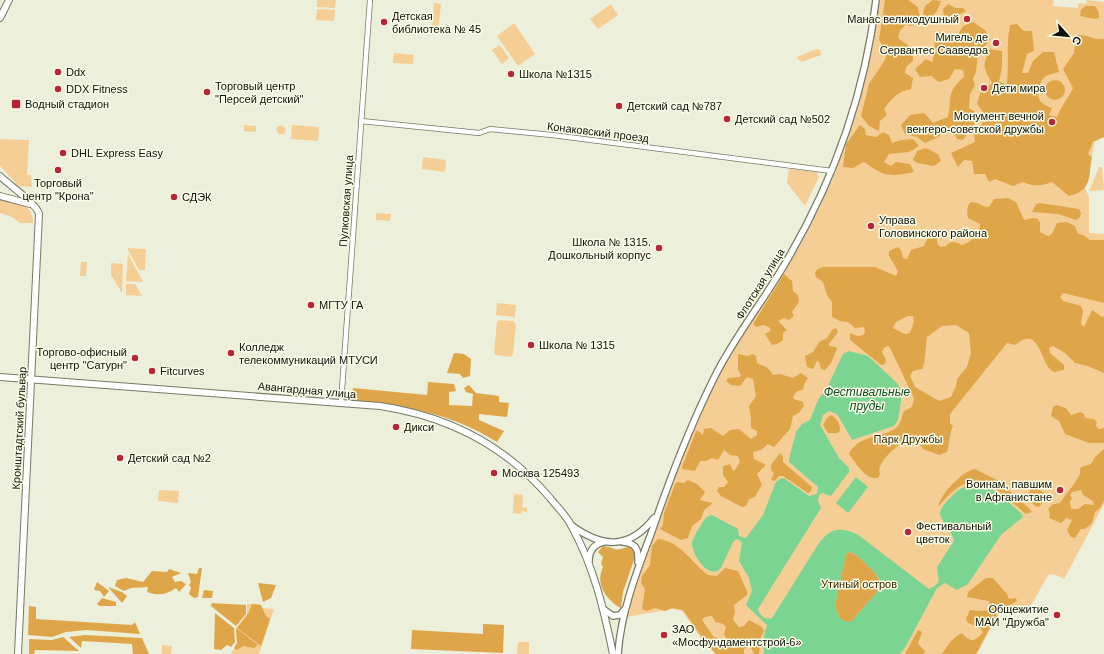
<svg xmlns="http://www.w3.org/2000/svg" width="1104" height="654" viewBox="0 0 1104 654" font-family="Arial,sans-serif">
	<style>
		.green { fill: #f5ce96 }
		.forest { fill: #dfa649; fill-rule: evenodd }
		.water { fill: #7cd492; fill-rule: evenodd }
		.lines { fill: none; stroke-linecap: round; stroke-linejoin: round }
		.minor-casing { stroke: #777a67; stroke-width: 6 }
		.tertiary-casing { stroke: #777a67; stroke-width: 8 }
		.secondary-casing { stroke: #777a67; stroke-width: 8 }
		.minor { stroke: #fff; stroke-width: 4.5 }
		.tertiary { stroke: #fff; stroke-width: 5.5 }
		.secondary { stroke: #fff; stroke-width: 6 }
		.poi-dot { fill: #b72536; stroke: #fafde7; stroke-width: 1.5 }
		.labels { text-anchor: middle; dominant-baseline: central; stroke-width: 3; stroke-linejoin: round; paint-order: stroke }
		.poi-label { font-size: 11px; fill: #10110a; stroke: #fafde7; text-anchor: start }
		.street-label { font-size: 11px; fill: #10110a; stroke: #fafde7 }
		.park-label { font-size: 11px; fill: #3b2500; stroke: #fafde7 }
		.water-label { font-size: 12px; font-style: italic; fill: #0c4e25; stroke: #fafde7 }
	</style>
	<rect width="100%" height="100%" fill="#ecefda"/>
	<!-- green -->
	<g class="green">
		<path d="M317 0H336L335 8 317 7Z"/>
		<path d="M879 0H1054L1053 6 1078 8V3L1086 4 1087 0 1104 2V137L1095 140 1085 188 1089 197V233L1104 234V504L1064 579 1054 574 1048 575 1032 604 1018 611 1000 612 977 654H715L703 641 682 611 673 609 626 617C637 575 652 535 667 495 682 455 697 415 717 377 740 336 769 298 793 258 839 180 870 90 879 0Z"/>
		<path d="M434 3 441 4 438 33 427 32 428 26H432Z"/>
		<path d="M611 4 618 15 598 29 590 19Z"/>
		<path d="M317 9 335 10 334 21 316 20Z"/>
		<path d="M514 23 535 54 518 66 497 36Z"/>
		<path d="M500 45 509 58 502 64 492 50Z"/>
		<path d="M816 49 820 50 821 55 802 62 799 60 797 57Z"/>
		<path d="M394 53 414 55 413 64 393 63Z"/>
		<path d="M244 125 256 126V132L244 131Z"/>
		<path d="M292 125 319 127 318 141 291 139Z"/>
		<circle cx="281" cy="130" r="4.5"/>
		<path d="M0 139 29 140 27 175H31L32 187 19 186 0 166Z"/>
		<path d="M423 157 446 160 445 172 422 169Z"/>
		<path d="M1099 167H1102L1104 190 1089 191Z"/>
		<path d="M789 169 816 172 819 177 805 206 787 183Z"/>
		<path d="M0 198C16 203 33 203 33 223H20L12 217 0 213Z"/>
		<path d="M376 213 391 214 390 221 376 220Z"/>
		<path d="M127 248 146 249 145 270H139Z"/>
		<path d="M128 254 143 282 126 281Z"/>
		<path d="M81 262H87L86 276H80Z"/>
		<path d="M111 263 123 264 122 293 111 275Z"/>
		<path d="M126 284H135L142 296 126 295Z"/>
		<path d="M497 303 516 305 515 317 496 315Z"/>
		<path d="M499 320 513 321 516 324 513 354 511 357 496 355 494 353 497 322Z"/>
		<path d="M159 490 179 491 178 503 158 501Z"/>
		<path d="M514 494 523 495 522 507 527 508V512L522 511 521 514 513 513Z"/>
		<path d="M247 604H259L262 608 274 609 259 654H231L237 643 236 628 247 614Z"/>
		<path d="M518 642H529V654H517Z"/>
		<path d="M162 645 172 646 171 654H162Z"/>
	</g>
	<!-- forest -->
	<g class="forest">
		<path d="M885 0H908L918 7 920 18 912 26 905 25 900 31 898 38 913 49V61L906 67 905 73 913 78 911 89C897 92 892 98 884 109L887 115 880 121 879 131 869 126 861 116 869 84 885 60 887 53 879 40Z"/>
		<path d="M933 0 941 1 937 11 926 23 921 21 925 6Z"/>
		<path d="M948 4 955 8H963L966 11 957 16 944 17 943 9Z"/>
		<path d="M1085 6H1095L1099 13V18L1094 19 1080 16 1081 10Z"/>
		<path d="M973 22 985 30 990 39 986 45 978 52 976 72 973 79 975 85 970 94 969 108 977 113 976 122 963 140 957 139 953 129 944 127 939 137 925 143 917 137 905 134 901 125 910 115 924 113 933 123 948 117C952 98 946 92 964 77L963 70 955 69 949 79 939 82 931 76 920 77 915 69 926 59 932 62C937 49 932 44 938 32L956 38 963 26Z"/>
		<path d="M1017 24 1024 31H1032L1034 51 1027 54 1022 73H1028L1033 61 1043 52H1054L1059 72C1055 73 1050 74 1046 76 1040 80 1036 92 1039 99 1042 104 1047 106 1052 108L1049 115 1057 117C1061 106 1068 99 1073 88L1063 69 1074 53 1076 35C1087 34 1093 40 1104 39V137L1093 142 1088 154 1092 157C1088 177 1093 190 1069 196L1052 182C1041 186 1033 187 1023 182L1013 186 995 179 989 182 985 174H974L972 161 964 160 958 167 951 153 975 142 974 135 982 124 984 113 977 104 980 93 992 83C983 67 982 66 990 49L1002 51V67L999 82 1007 84C1009 64 1006 44 1010 25Z"/>
		<circle cx="1055" cy="90" r="10"/>
		<path d="M860 125 865 129 866 135 876 137 883 132 889 135 892 143 901 140 913 139 919 146 909 152 889 154 884 162 891 166 896 162 910 164 914 172C889 177 885 177 864 162L853 168 843 167 846 144Z"/>
		<path d="M926 148 938 154 941 161 934 166 917 163 913 160 917 151Z"/>
		<path d="M1008 198 1016 202 1024 220 1033 218 1038 219 1040 223V232L1048 236 1052 234 1057 223 1067 222 1075 226 1078 234 1083 235 1090 240H1104V303L1063 293 1060 297 1063 301 1081 306 1083 311 1081 324 1084 327 1092 310 1102 317 1104 316V373L1088 366 1075 363 1065 353 1053 346 1049 348 1050 353 1064 365V370C1061 370 1057 372 1055 372 1040 370 1042 322 1015 345L1007 343 950 414V423L953 426C949 435 950 443 947 452L939 455 923 449 915 438 911 437C901 442 875 462 880 474L878 478C865 480 856 463 849 454 859 433 886 439 898 426 901 422 902 416 904 411L912 407 914 398 890 348 888 346 884 348 882 352 886 360 885 364 881 365 850 340V333L858 336 863 335 865 332 864 327 855 328 848 322 840 321 832 317V302L827 295 823 282 816 277 815 272 818 269 823 267H875L896 276 898 271 889 256V251L898 247 901 250 903 258 907 259 911 250 924 246 930 233 935 231 938 245 941 247 946 246C951 240 955 242 962 245 971 242 980 235 980 224L968 218C967 211 966 207 971 202 978 202 982 207 989 207L994 199ZM908 316H913C915 321 912 328 910 333L905 334 893 328 896 322ZM956 325 969 333 971 353 967 367 957 379 956 386 951 397 939 401 915 387 910 376 913 371 922 369 924 364 927 337 942 326Z"/>
		<path d="M1040 203 1079 209 1081 213 1080 217 1076 220 1058 214 1032 212 1036 204Z"/>
		<path d="M784 274 792 281 793 291 798 295 799 302 792 312 794 316 789 320 784 318 778 321 787 330 783 333V340L777 344 772 345 765 334 770 331V328L764 325 756 327 753 324Z"/>
		<path d="M836 328 838 332 829 344V346L836 347 837 349 831 363 825 370 821 369 819 362 817 361 813 369 807 367 805 356 813 352 819 342 827 338 832 330Z"/>
		<path d="M454 353 464 354 471 359 470 376 463 378 460 374 447 373Z"/>
		<path d="M738 354 747 356 753 354 756 356 757 363 768 368 773 375 780 374 793 378 801 373 808 378 804 385 803 390 797 391 793 397 794 399 803 402 804 406 799 413 793 416 790 429 774 447 768 444 761 450 753 452 754 459 765 464V466L757 474 762 485 758 491 755 497 749 499 746 506 742 507 721 496 717 491 719 487H724L728 482 723 475V466L730 464 733 471 735 470 740 462 738 456 730 455 724 450 718 460 712 458 706 461H700L695 471 682 469V467L696 431H698L703 435 704 429 711 428 723 436 730 430 739 429 751 439 757 435V431L751 428V418L749 406 756 396 753 379 747 377 740 386 731 385 726 381 728 378 740 377 741 375 738 370Z"/>
		<path d="M428 382 454 384 456 391 449 392V405L472 406 473 394 466 392 464 388 469 385 476 393 499 396V402L509 403 507 417 479 414V420L504 431 497 442C449 412 407 407 352 400L353 388 427 395Z"/>
		<path d="M1056 405 1066 408 1071 415 1080 412 1084 414 1085 418 1094 419 1097 422 1096 426 1099 429 1104 428V443H1089L1065 434 1059 421 1051 416 1053 407Z"/>
		<path d="M831 415C837 418 840 423 840 431L837 433H828L823 425 827 418Z"/>
		<path d="M1104 449V501L1100 508 1095 512 1092 523 1085 529H1081L1075 538 1071 537 1067 530 1072 520 1066 518 1061 523 1049 518 1050 513 1048 509 1053 504 1060 503C1066 493 1074 486 1079 476 1081 473 1079 471 1081 467L1091 464 1095 457ZM1081 490 1083 495 1093 501 1094 505 1085 504 1078 509H1071L1070 502 1072 498 1070 495 1072 492Z"/>
		<path d="M780 453 783 456V462L812 487 811 491 808 493 783 476H779L775 481 771 480 774 473 771 470V465Z"/>
		<path d="M975 469 997 480 1029 508 1032 512 1026 514C992 486 975 462 939 506H938C942 493 962 471 975 469Z"/>
		<path d="M688 480 697 484 705 492 700 500 713 503 704 510 701 519 692 526 688 538 681 540 660 529 663 525 664 513 676 482 684 483Z"/>
		<path d="M1035 487 1044 493 1040 498 1044 501 1039 507 1035 506 1028 498 1030 490Z"/>
		<path d="M658 539C680 541 692 563 708 575L717 576 725 568 738 571 747 591V595L734 605 735 612 733 620 739 627 744 626 749 620 762 627 764 631 761 637 759 654H754L750 646 744 649V654H716L704 640 683 610 672 608 665 611 655 608 646 611 642 609 645 589 641 583 642 576 650 565 652 546ZM712 616 715 622 723 624 726 627 724 634 726 638 735 641 734 648 713 636 702 620 705 617Z"/>
		<path d="M603 546C620 549 612 552 631 546L636 554 623 592 621 608C606 600 595 584 603 567L601 564 603 557 598 552Z"/>
		<path d="M849 552C857 553 880 576 881 584L877 592 851 622 844 621 839 617 835 606 846 554Z"/>
		<path d="M199 568H202L198 597 194 598 189 594 191 588 189 585 191 582 188 573 197 574Z"/>
		<path d="M169 569 181 573 172 577 175 582 181 581 186 584 179 592 176 588C166 595 158 596 147 592L148 587 131 588 124 591 115 586 117 580 126 578 143 582 152 571 167 572Z"/>
		<path d="M986 578H993L1007 594 1009 599 1016 598 1017 601 998 612 976 654H942C947 646 953 637 962 633 971 643 975 642 983 632L980 628 968 623 966 619 970 610 980 611 991 610 989 601 967 597 968 592Z"/>
		<path d="M97 582 109 591 104 597 100 591 94 590Z"/>
		<path d="M258 583 276 585 271 598 263 602Z"/>
		<path d="M108 587 122 592 127 596 122 603Z"/>
		<path d="M204 590 213 591 212 598H202Z"/>
		<path d="M102 598 116 602V606H100L97 604Z"/>
		<path d="M212 603 246 605V614L236 626 211 606Z"/>
		<path d="M252 604 261 605 266 616 270 619 261 646 237 628 248 614Z"/>
		<path d="M29 606 36 607V619L132 625 135 622 140 634 87 630 66 632 52 637 28 635Z"/>
		<path d="M215 613 234 628 235 642 231 647 227 645 221 650 214 649Z"/>
		<path d="M483 624 504 625 503 653 411 649 412 630 483 634Z"/>
		<path d="M236 628 258 645 254 648 243 646 237 650 234 648 237 643Z"/>
		<path d="M918 630 922 632 918 644 925 651 924 654H905Z"/>
		<path d="M85 635 142 638 149 654H133L132 644 82 641 81 648 69 637Z"/>
		<path d="M63 637 79 651 35 650 34 654H29V639L52 640Z"/>
	</g>
	<!-- water -->
	<g class="water">
		<path d="M849 351 868 356 898 384 901 392V401L898 420 894 426 852 440 837 414 829 411 823 415 820 425 839 458 849 468V472L831 496 822 493 819 495 818 501 821 508 758 609C760 616 765 620 772 618L817 546C829 529 837 526 857 534L929 589C944 582 937 578 937 567L954 541C952 531 942 523 940 514 940 508 948 500 952 496 979 469 999 495 1021 513L1023 517 1001 535 968 584 957 590 945 583 937 588 906 646 900 654H764L763 640 767 625 746 605 752 591 749 578 739 561 742 542 737 539 733 542 721 568C709 582 691 553 692 543 693 537 698 530 701 525 704 520 706 516 712 515L738 529 739 536 746 538 763 515 776 482 781 478 785 479 809 496 817 494 818 487 789 462V459L796 432 802 424 810 420 818 400 828 386 843 354ZM849 552C856 552 880 576 881 583L877 592 851 622 844 621 839 617 835 606 846 554Z"/>
		<path d="M856 477 868 487 848 513 836 503Z"/>
	</g>
	<g class="lines">
		<!-- minor casing -->
		<g class="minor-casing">
			<g id="minor">
				<path d="M361 121 479 133 490 129 552 135 832 171"/>
				<path d="M341 403 370 0"/>
			</g>
		</g>
		<!-- tertiary casing -->
		<g class="tertiary-casing">
			<g id="tertiary">
				<path d="M571 525C602 548 629 550 654 518"/>
				<path d="M623 542C636 543 639 550 638 562"/>
				<path d="M589 561C589 551 594 544 604 542"/>
				<path d="M603 609 613 616 620 615 624 610"/>
				<path d="M618 654C621 611 637 571 652 531 670 478 690 426 715 376 734 338 761 304 783 267 832 185 865 96 876 0"/>
			</g>
		</g>
		<!-- secondary casing -->
		<g class="secondary-casing">
			<g id="secondary">
				<path d="M0 18 9 0"/>
				<path d="M0 176C8 184 38 205 39 214L18 654"/>
				<path d="M0 196 30 204"/>
				<path d="M0 377 380 406C447 416 506 446 550 498 557 507 567 516 572 527 594 567 604 610 613 654"/>
			</g>
		</g>
		<!-- minor -->
		<use href="#minor" class="minor"/>
		<!-- tertiary -->
		<use href="#tertiary" class="tertiary"/>
		<!-- secondary -->
		<use href="#secondary" class="secondary"/>
	</g>
	<!-- markers -->
	<g class="poi-dot">
		<circle cx="967" cy="19" r="4"/>
		<circle cx="384" cy="22" r="4"/>
		<circle cx="996" cy="43" r="4"/>
		<circle cx="58" cy="72" r="4"/>
		<circle cx="511" cy="74" r="4"/>
		<circle cx="984" cy="88" r="4"/>
		<circle cx="58" cy="89" r="4"/>
		<circle cx="207" cy="92" r="4"/>
		<rect x="11" y="99" width="10" height="10" rx="2"/>
		<circle cx="619" cy="106" r="4"/>
		<circle cx="727" cy="119" r="4"/>
		<circle cx="1052" cy="122" r="4"/>
		<circle cx="63" cy="153" r="4"/>
		<circle cx="58" cy="170" r="4"/>
		<circle cx="174" cy="197" r="4"/>
		<circle cx="871" cy="226" r="4"/>
		<circle cx="659" cy="248" r="4"/>
		<circle cx="311" cy="305" r="4"/>
		<circle cx="531" cy="345" r="4"/>
		<circle cx="231" cy="353" r="4"/>
		<circle cx="135" cy="358" r="4"/>
		<circle cx="152" cy="371" r="4"/>
		<circle cx="396" cy="427" r="4"/>
		<circle cx="120" cy="458" r="4"/>
		<circle cx="494" cy="473" r="4"/>
		<circle cx="1060" cy="490" r="4"/>
		<circle cx="908" cy="532" r="4"/>
		<circle cx="1057" cy="615" r="4"/>
		<circle cx="664" cy="635" r="4"/>
	</g>
	<g class="labels">
		<!-- poi labels -->
		<g class="poi-label">
			<text x="392" y="16">Детская<tspan x="392" dy="13">библиотека № 45</tspan></text>
			<text x="959" y="19" text-anchor="end">Манас великодушный</text>
			<text x="988" y="37" text-anchor="end">Мигель де<tspan x="988" dy="13">Сервантес Сааведра</tspan></text>
			<text x="66" y="72">Ddx</text>
			<text x="519" y="74">Школа №1315</text>
			<text x="215" y="86">Торговый центр<tspan x="215" dy="13">"Персей детский"</tspan></text>
			<text x="992" y="88">Дети мира</text>
			<text x="66" y="89">DDX Fitness</text>
			<text x="25" y="104">Водный стадион</text>
			<text x="627" y="106">Детский сад №787</text>
			<text x="1044" y="116" text-anchor="end">Монумент вечной<tspan x="1044" dy="13">венгеро-советской дружбы</tspan></text>
			<text x="735" y="119">Детский сад №502</text>
			<text x="71" y="153">DHL Express Easy</text>
			<text x="58" y="183" text-anchor="middle">Торговый<tspan x="58" dy="13">центр "Крона"</tspan></text>
			<text x="182" y="197">СДЭК</text>
			<text x="879" y="220">Управа<tspan x="879" dy="13">Головинского района</tspan></text>
			<text x="651" y="242" text-anchor="end">Школа № 1315.<tspan x="651" dy="13">Дошкольный корпус</tspan></text>
			<text x="319" y="305">МГТУ ГА</text>
			<text x="539" y="345">Школа № 1315</text>
			<text x="239" y="347">Колледж<tspan x="239" dy="13">телекоммуникаций МТУСИ</tspan></text>
			<text x="127" y="352" text-anchor="end">Торгово-офисный<tspan x="127" dy="13">центр "Сатурн"</tspan></text>
			<text x="160" y="371">Fitcurves</text>
			<text x="404" y="427">Дикси</text>
			<text x="128" y="458">Детский сад №2</text>
			<text x="502" y="473">Москва 125493</text>
			<text x="1052" y="484" text-anchor="end">Воинам, павшим<tspan x="1052" dy="13">в Афганистане</tspan></text>
			<text x="916" y="526">Фестивальный<tspan x="916" dy="13">цветок</tspan></text>
			<text x="1049" y="609" text-anchor="end">Общежитие<tspan x="1049" dy="13">МАИ "Дружба"</tspan></text>
			<text x="672" y="629">ЗАО<tspan x="672" dy="13">«Мосфундаментстрой-6»</tspan></text>
		</g>
		<!-- street labels -->
		<g class="street-label">
			<text transform="translate(598 132) rotate(7)">Конаковский проезд</text>
			<text transform="translate(346 201) rotate(-86)">Пулковская улица</text>
			<text transform="translate(760 284) rotate(-58)">Флотская улица</text>
			<text transform="translate(307 390) rotate(5)">Авангардная улица</text>
			<text transform="translate(19 428) rotate(-87)">Кронштадтский бульвар</text>
		</g>
		<!-- park labels -->
		<g class="park-label">
			<text x="908" y="439">Парк Дружбы</text>
			<text x="859" y="584">Утиный остров</text>
		</g>
		<!-- water labels -->
		<g class="water-label">
			<text x="867" y="392">Фестивальные<tspan x="867" dy="14">пруды</tspan></text>
		</g>
	</g>
	<!-- north arrow -->
	<g transform="translate(1068 36) rotate(117)" stroke="#fafde7" stroke-width="3" paint-order="stroke">
	<path d="M0-3L7 15L0 10L-7 15Z" fill="#10110a"/>
	<text y="-6" font-size="11" font-weight="bold" text-anchor="middle" fill="#10110a">С</text>
	</g>
</svg>
